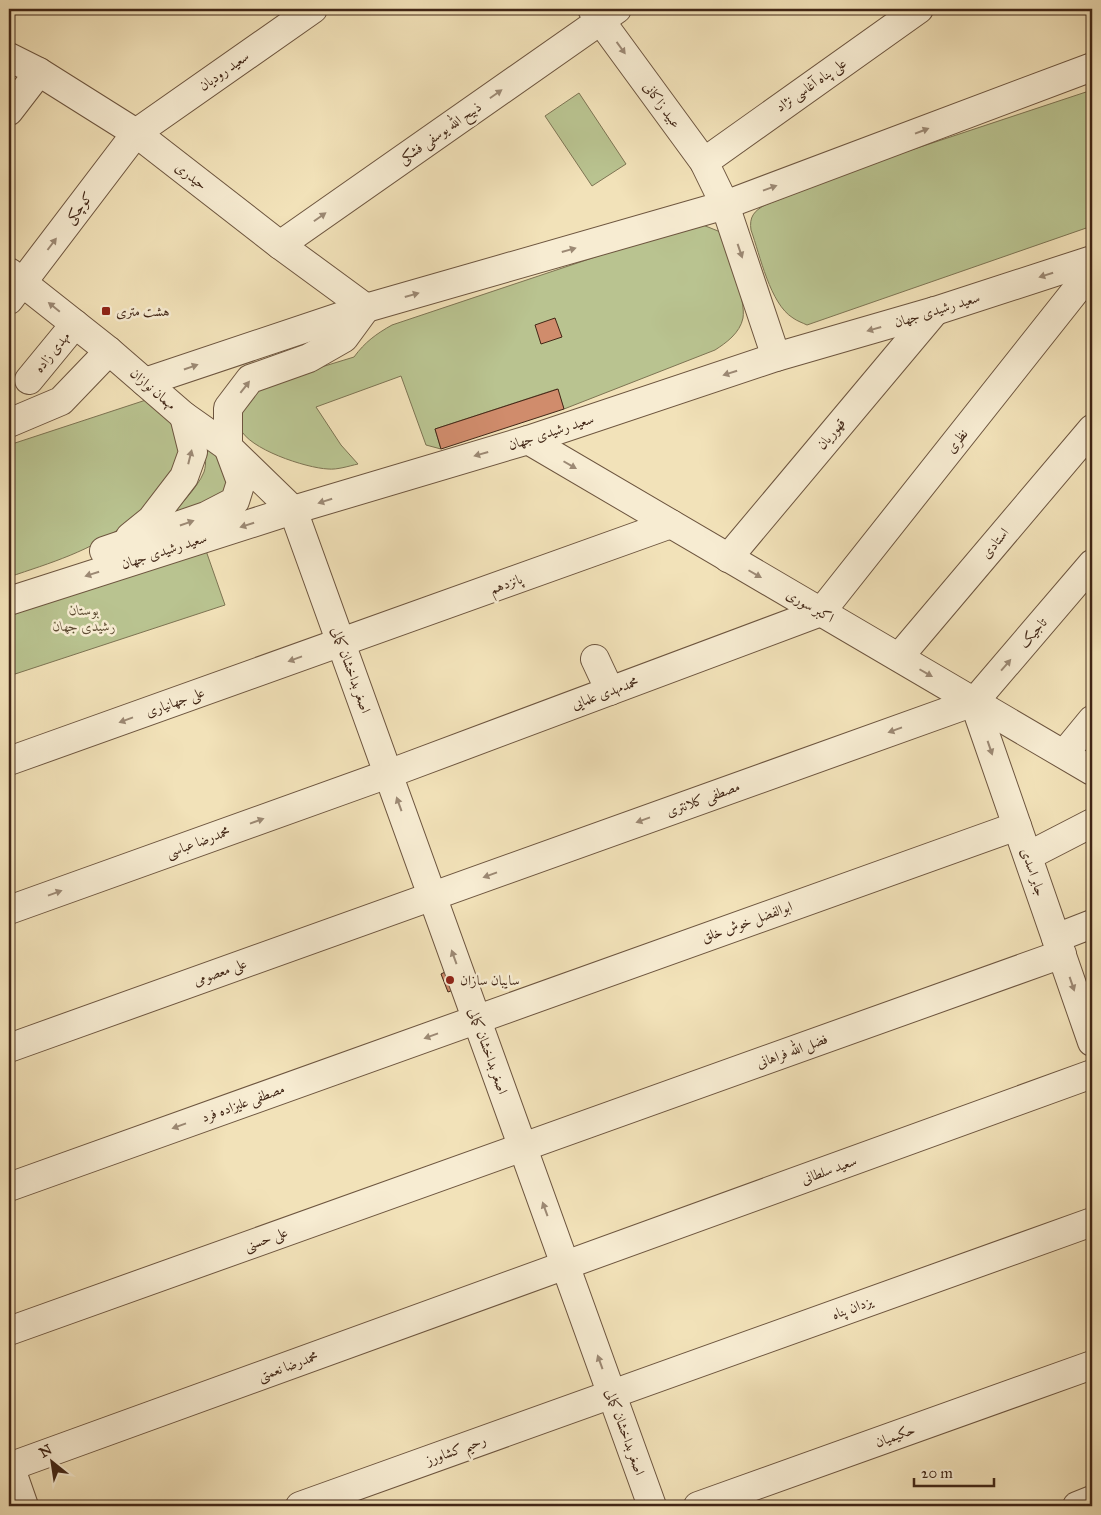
<svg xmlns="http://www.w3.org/2000/svg" width="1101" height="1515" viewBox="0 0 1101 1515" font-family="'IM FELL Great Primer',Amiri,serif">
	<style>
		.green { fill: #b9c390; stroke: #7d7453 }
		.building { fill: #d08c6c; stroke: #412616 }
		.lines { fill: none; stroke-linecap: round; stroke-linejoin: round }
		.minor-casing { stroke: #6d553f; stroke-width: 30 }
		.minor { stroke: #f7ecd2; stroke-width: 28 }
		.oneway { fill: #9c8974 }
		.poi-dot { fill: #8f2418; stroke: #f7ecd2; stroke-width: 2 }
		.labels { text-anchor: middle; dominant-baseline: central; stroke-width: 5; stroke-linejoin: round; paint-order: stroke }
		.street-label { font-size: 14px; fill: #412616; stroke: #f7ecd2 }
		.poi-label { font-size: 14px; fill: #412616; stroke: #f7ecd2; text-anchor: start }
		.park-label { font-size: 14px; font-style: italic; fill: #5f4d34; stroke: #f7ecd2 }
	</style>
	<rect width="100%" height="100%" fill="#f2e2b9"/>
	<filter id="stains"><feTurbulence type="fractalNoise" baseFrequency=".004" numOctaves="4"/><feColorMatrix values="0 0 0 0 .2 0 0 0 0 .09 0 0 0 0 .02 0 0 0 .5 -.17"/></filter>
	<radialGradient id="worn" r=".72"><stop offset=".6" stop-color="#630" stop-opacity="0"/><stop offset="1" stop-color="#630" stop-opacity=".3"/></radialGradient>
	<!-- green -->
	<g class="green">
		<path d="M1092 90V226L807 325C803 323 797 321 793 318 770 304 760 255 751 230 749 217 754 211 765 205L887 158Z"/>
		<path d="M579 93 626 164 592 186 545 116Z"/>
		<path d="M703 225 723 233C728 252 746 300 743 318 740 333 726 343 715 350L564 409 557 389 435 429 441 449 426 445 401 376 316 407 341 445 358 464C349 466 337 470 328 469 306 468 248 449 240 428 238 420 242 412 246 406 252 397 257 391 266 384L354 357C365 342 376 334 392 325L688 226Z"/>
		<path d="M152 398 178 429 181 459C164 481 149 506 127 523 92 551 50 563 9 577V445Z"/>
		<path d="M204 444 221 459 231 479 225 495 165 522C177 508 197 489 204 472 207 463 205 453 204 444Z"/>
		<path d="M204 545 225 605 9 676V610Z"/>
	</g>
	<!-- building -->
	<g class="building">
		<path d="M555 318 562 337 541 344 535 325Z"/>
		<path d="M558 389 564 409 441 449 435 429Z"/>
		<path d="M457 966 456 989 448 992 441 974Z"/>
	</g>
	<g class="lines">
		<!-- minor casing -->
		<g class="minor-casing">
			<g id="minor">
				<path d="M592 9 704 162 725 205 776 357"/>
				<path d="M9 57 39 72 136 133 280 245 366 308"/>
				<path d="M9 111 39 72"/>
				<path d="M704 162 919 9"/>
				<path d="M280 245 617 9"/>
				<path d="M9 272 109 351 184 416 228 447 293 510 652 1506"/>
				<path d="M9 300 136 133 313 9"/>
				<path d="M29 380 75 324"/>
				<path d="M145 382 366 308 725 205 1092 67"/>
				<path d="M9 423 61 401 109 351"/>
				<path d="M528 440 1092 771"/>
				<path d="M130 537 151 520 184 477 193 452 184 416"/>
				<path d="M104 551 206 516 235 501 241 482 228 447V408L250 379 309 358 344 338 366 308"/>
				<path d="M728 558 935 311"/>
				<path d="M9 601 293 510 528 440 776 357 935 311 1092 260"/>
				<path d="M899 657 1092 429"/>
				<path d="M595 659 610 691"/>
				<path d="M974 702 1092 1042"/>
				<path d="M1064 754 1092 720"/>
				<path d="M9 761 671 524"/>
				<path d="M1028 856 1092 823"/>
				<path d="M9 910 388 774 821 612 1092 270"/>
				<path d="M1056 938 1092 924"/>
				<path d="M9 1048 974 702 1092 564"/>
				<path d="M9 1187 1017 826"/>
				<path d="M9 1331 1062 954"/>
				<path d="M9 1463 24 1506"/>
				<path d="M9 1467 1092 1074"/>
				<path d="M300 1506 1092 1222"/>
				<path d="M698 1506 1092 1365"/>
				<path d="M1077 1506 1092 1500"/>
			</g>
		</g>
		<!-- minor -->
		<use href="#minor" class="minor"/>
	</g>
	<!-- one-way arrows -->
	<defs><path id="oneway-solid" d="M-6-.8H1V-3.2L6.5 0L1 3.2V.8H-6Z" transform="scale(1.25)"/></defs>
	<g class="oneway">
		<use href="#oneway-solid" transform="translate(621 48) rotate(54)"/>
		<use href="#oneway-solid" transform="translate(496 94) rotate(-35)"/>
		<use href="#oneway-solid" transform="translate(922 131) rotate(-21)"/>
		<use href="#oneway-solid" transform="translate(770 188) rotate(-20)"/>
		<use href="#oneway-solid" transform="translate(320 217) rotate(-35)"/>
		<use href="#oneway-solid" transform="translate(52 244) rotate(-53)"/>
		<use href="#oneway-solid" transform="translate(569 250) rotate(-16)"/>
		<use href="#oneway-solid" transform="translate(740 251) rotate(71)"/>
		<use href="#oneway-solid" transform="translate(1046 275) rotate(162)"/>
		<use href="#oneway-solid" transform="translate(412 295) rotate(-16)"/>
		<use href="#oneway-solid" transform="translate(54 307) rotate(-141)"/>
		<use href="#oneway-solid" transform="translate(874 329) rotate(164)"/>
		<use href="#oneway-solid" transform="translate(191 367) rotate(-19)"/>
		<use href="#oneway-solid" transform="translate(730 373) rotate(162)"/>
		<use href="#oneway-solid" transform="translate(245 387) rotate(-52)"/>
		<use href="#oneway-solid" transform="translate(481 454) rotate(164)"/>
		<use href="#oneway-solid" transform="translate(190 457) rotate(-76)"/>
		<use href="#oneway-solid" transform="translate(570 465) rotate(30)"/>
		<use href="#oneway-solid" transform="translate(325 501) rotate(163)"/>
		<use href="#oneway-solid" transform="translate(187 523) rotate(-19)"/>
		<use href="#oneway-solid" transform="translate(247 525) rotate(162)"/>
		<use href="#oneway-solid" transform="translate(92 574) rotate(162)"/>
		<use href="#oneway-solid" transform="translate(755 574) rotate(30)"/>
		<use href="#oneway-solid" transform="translate(295 659) rotate(160)"/>
		<use href="#oneway-solid" transform="translate(1006 665) rotate(-49)"/>
		<use href="#oneway-solid" transform="translate(926 673) rotate(30)"/>
		<use href="#oneway-solid" transform="translate(126 720) rotate(160)"/>
		<use href="#oneway-solid" transform="translate(895 730) rotate(160)"/>
		<use href="#oneway-solid" transform="translate(990 748) rotate(71)"/>
		<use href="#oneway-solid" transform="translate(399 804) rotate(-110)"/>
		<use href="#oneway-solid" transform="translate(643 820) rotate(160)"/>
		<use href="#oneway-solid" transform="translate(257 821) rotate(-20)"/>
		<use href="#oneway-solid" transform="translate(490 875) rotate(160)"/>
		<use href="#oneway-solid" transform="translate(55 893) rotate(-20)"/>
		<use href="#oneway-solid" transform="translate(454 957) rotate(-110)"/>
		<use href="#oneway-solid" transform="translate(1072 984) rotate(71)"/>
		<use href="#oneway-solid" transform="translate(431 1036) rotate(160)"/>
		<use href="#oneway-solid" transform="translate(179 1126) rotate(160)"/>
		<use href="#oneway-solid" transform="translate(545 1209) rotate(-110)"/>
		<use href="#oneway-solid" transform="translate(600 1362) rotate(-110)"/>
	</g>
	<!-- markers -->
	<g class="poi-dot">
		<rect x="101" y="306" width="10" height="10" rx="2.5"/>
		<circle cx="450" cy="980" r="5"/>
	</g>
	<g class="labels">
		<!-- street labels -->
		<g class="street-label">
			<text transform="translate(224 71) rotate(-35)">سعید رودیان</text>
			<text transform="translate(811 85) rotate(-35)">علی پناه آغاسی نژاد</text>
			<text transform="translate(662 105) rotate(54)">عبید زاکانی</text>
			<text transform="translate(440 133) rotate(-35)">ذبیح الله یوسفی فشکی</text>
			<text transform="translate(191 176) rotate(38)">حیدری</text>
			<text transform="translate(79 208) rotate(-53)">کوچکی</text>
			<text transform="translate(937 310) rotate(-17)">سعید رشیدی جهان</text>
			<text transform="translate(52 352) rotate(-51)">مهدی زاده</text>
			<text transform="translate(153 389) rotate(41)">مهمان نوازان</text>
			<text transform="translate(551 432) rotate(-18)">سعید رشیدی جهان</text>
			<text transform="translate(831 434) rotate(-50)">قهوریان</text>
			<text transform="translate(957 441) rotate(-52)">نظری</text>
			<text transform="translate(995 543) rotate(-50)">استادی</text>
			<text transform="translate(164 551) rotate(-18)">سعید رشیدی جهان</text>
			<text transform="translate(506 584) rotate(-20)">پانزدهم</text>
			<text transform="translate(810 606) rotate(30)">اکبر سوری</text>
			<text transform="translate(1033 633) rotate(-49)">تاجیک</text>
			<text transform="translate(351 670) rotate(70)">اصغر بداخشان کمالی</text>
			<text transform="translate(605 693) rotate(-20)">محمدمهدی علمایی</text>
			<text transform="translate(175 702) rotate(-20)">علی جهانیاری</text>
			<text transform="translate(703 799) rotate(-20)">مصطفی کلانتری</text>
			<text transform="translate(198 842) rotate(-20)">محمدرضا عباسی</text>
			<text transform="translate(1033 872) rotate(71)">جابر اسدی</text>
			<text transform="translate(747 922) rotate(-20)">ابوالفضل خوش خلق</text>
			<text transform="translate(220 972) rotate(-20)">علی معصومی</text>
			<text transform="translate(488 1051) rotate(70)">اصغر بداخشان کمالی</text>
			<text transform="translate(792 1051) rotate(-20)">فضل الله فراهانی</text>
			<text transform="translate(243 1103) rotate(-20)">مصطفی علیزاده فرد</text>
			<text transform="translate(829 1170) rotate(-20)">سعید سلطانی</text>
			<text transform="translate(266 1239) rotate(-20)">علی حسنی</text>
			<text transform="translate(852 1308) rotate(-20)">یزدان پناه</text>
			<text transform="translate(288 1366) rotate(-20)">محمدرضا نعمتی</text>
			<text transform="translate(625 1432) rotate(70)">اصغر بداخشان کمالی</text>
			<text transform="translate(895 1436) rotate(-20)">حکیمیان</text>
			<text transform="translate(456 1450) rotate(-20)">رحیم کشاورز</text>
		</g>
		<!-- poi labels -->
		<g class="poi-label">
			<text x="116" y="311">هشت متری</text>
			<text x="460" y="980">سایبان سازان</text>
		</g>
		<!-- park labels -->
		<g class="park-label">
			<text x="84" y="610">بوستان<tspan x="84" dy="16">رشیدی جهان</tspan></text>
		</g>
	</g>
	<!-- margin -->
	<rect width="1101" height="1515" fill="none" stroke="#f2e2b9" stroke-width="30"/>
	<rect x="10" y="10" width="1081" height="1495" fill="none" stroke="#412616" stroke-width="2.5"/>
	<rect x="15" y="15" width="1071" height="1485" fill="none" stroke="#412616"/>
	<!-- north arrow -->
	<g transform="translate(52 1462) rotate(330)" stroke="#f7ecd2" stroke-width="4" paint-order="stroke">
	<path d="M0-4L9 19L0 12L-9 19Z" fill="#412616"/>
	<text y="-8" font-size="14" font-weight="bold" text-anchor="middle" fill="#412616">N</text>
	</g>
	<!-- scale -->
	<path d="M914 1478v8h80v-8" fill="none" stroke="#412616" stroke-width="2.5"/>
	<text x="921" y="1478" font-size="15" fill="#412616" stroke="#f7ecd2" stroke-width="4" paint-order="stroke">20 m</text>
	<rect width="100%" height="100%" filter="url(#stains)"/>
	<rect width="100%" height="100%" fill="url(#worn)"/>
</svg>
